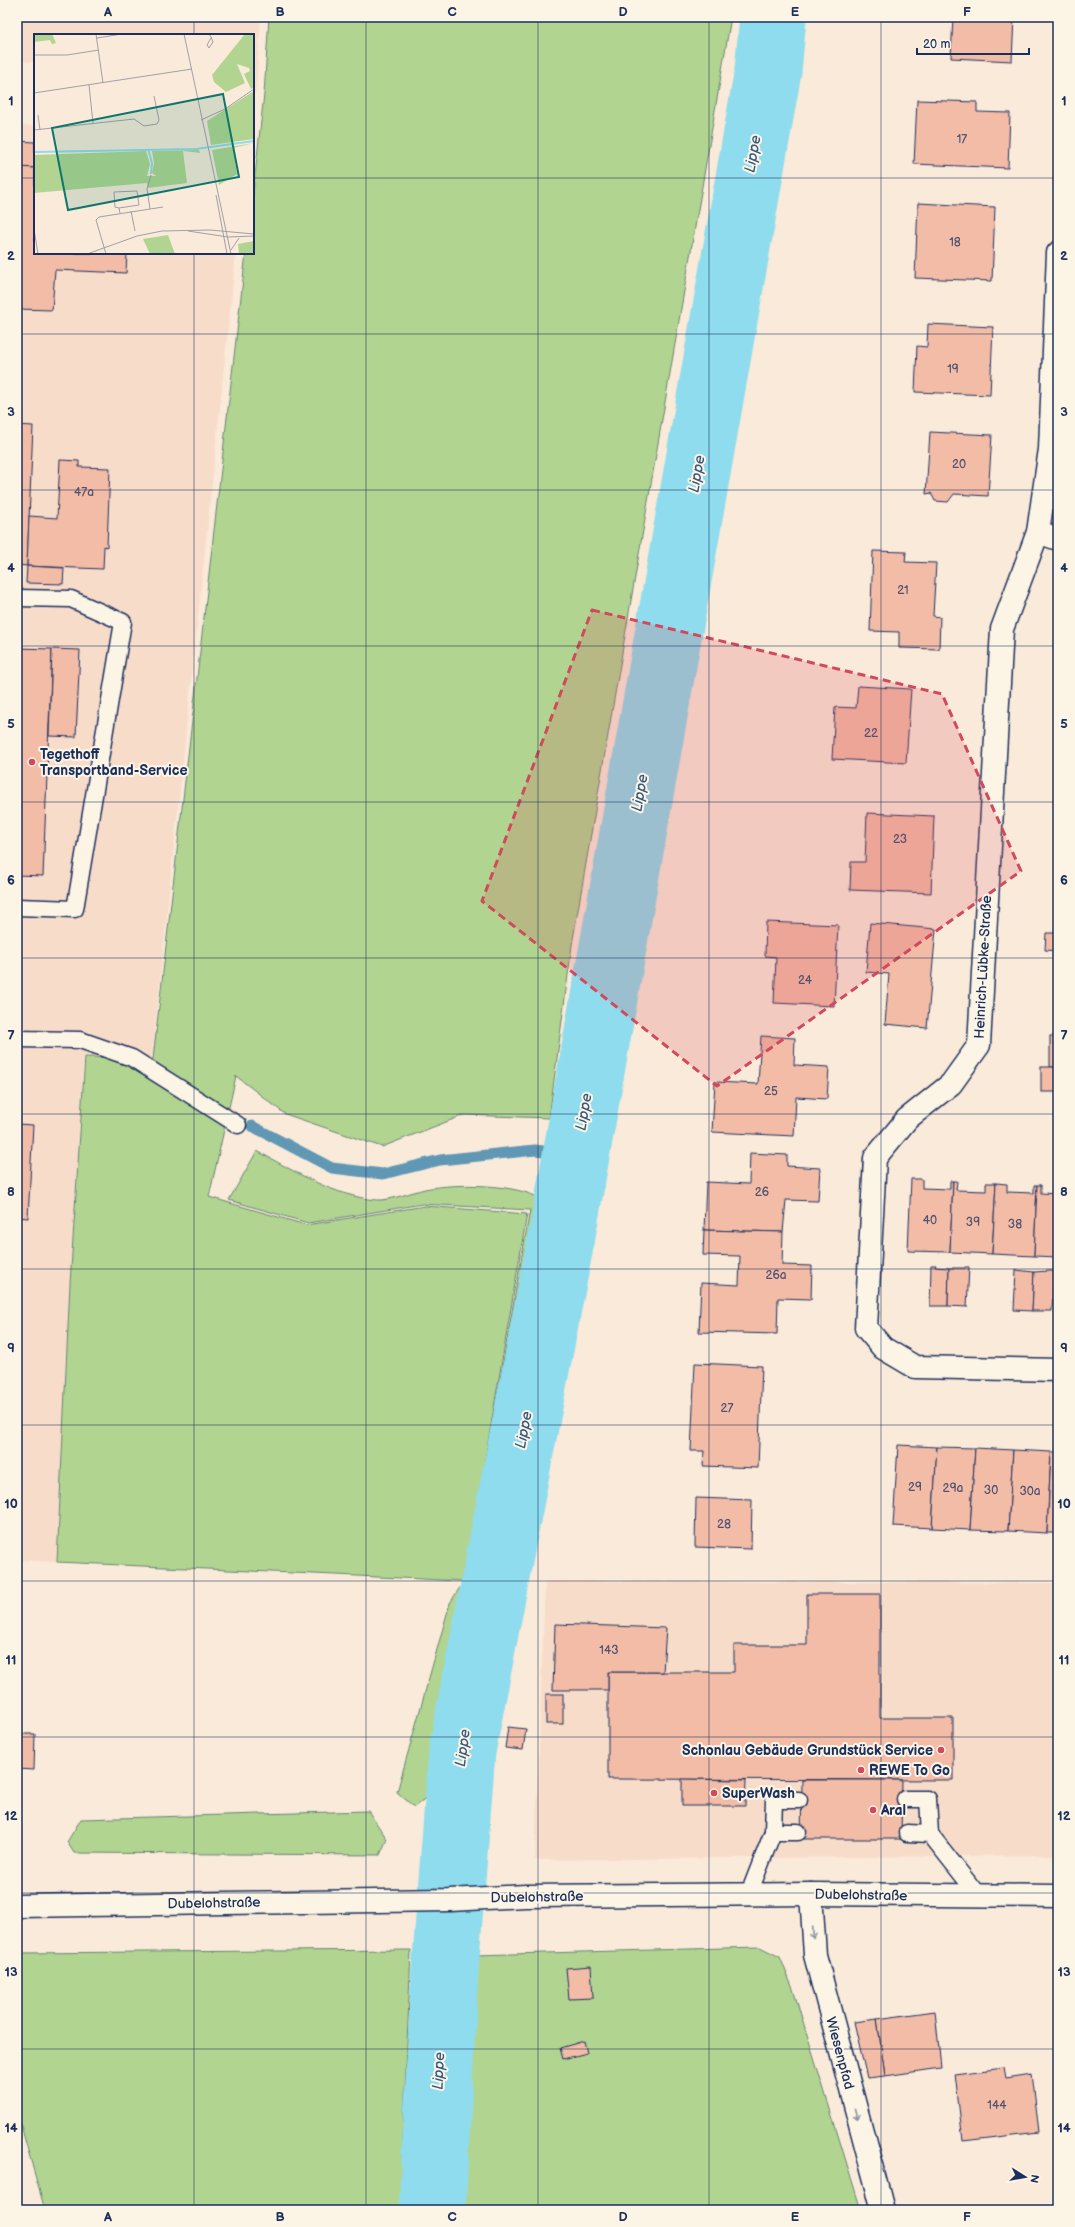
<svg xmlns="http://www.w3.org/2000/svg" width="1075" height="2227" viewBox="0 0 1075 2227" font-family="'Balsamiq Sans',sans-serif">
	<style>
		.built { fill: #f8dcca }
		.green { fill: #b1d590; stroke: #668277 }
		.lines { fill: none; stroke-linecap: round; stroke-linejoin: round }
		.stream { stroke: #6097b4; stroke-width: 11 }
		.river { stroke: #8edced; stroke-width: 67 }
		.building { fill: #f3bca7; stroke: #1b2f5e }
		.service-casing { stroke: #1b2f5e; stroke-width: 19 }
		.minor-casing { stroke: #1b2f5e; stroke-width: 25 }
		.secondary-casing { stroke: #1b2f5e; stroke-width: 25 }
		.service { stroke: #fcf5e5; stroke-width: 16 }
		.minor { stroke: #fcf5e5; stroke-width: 22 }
		.secondary { stroke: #fcf5e5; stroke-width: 22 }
		.oneway { stroke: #8c92a2 }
		.marked { fill: #d1495b; fill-opacity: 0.2; stroke: #d1495b; stroke-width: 3; stroke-dasharray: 8 5; stroke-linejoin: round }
		.grid { fill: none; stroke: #1b2f5e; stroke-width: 1; stroke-opacity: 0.55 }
		.poi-dot { fill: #d1495b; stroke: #fcf5e5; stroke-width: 1.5 }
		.labels { text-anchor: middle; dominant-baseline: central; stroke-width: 4; stroke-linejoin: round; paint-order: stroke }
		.number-label { font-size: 12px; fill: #515270 }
		.poi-label { font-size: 14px; font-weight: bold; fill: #1b2f5e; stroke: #fcf5e5; text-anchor: start }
		.street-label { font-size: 14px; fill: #1b2f5e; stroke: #fcf5e5 }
		.water-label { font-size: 15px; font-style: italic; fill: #385a82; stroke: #fcf5e5 }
		.inset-river { fill: none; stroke: #8edced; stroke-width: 2 }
		.inset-road { fill: none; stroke: #a19fa8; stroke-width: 1 }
		.view { fill: #0f766e; fill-opacity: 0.15; stroke: #0f766e; stroke-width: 2 }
		.inset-edge { fill: none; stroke: #1b2f5e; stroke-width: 2 }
		.neatline { fill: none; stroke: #1b2f5e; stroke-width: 1.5 }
		.grid-label { font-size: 13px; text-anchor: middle; font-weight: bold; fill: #1b2f5e }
	</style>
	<rect width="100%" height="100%" fill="#faead9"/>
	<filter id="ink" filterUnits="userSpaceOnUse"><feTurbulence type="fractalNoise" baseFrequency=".025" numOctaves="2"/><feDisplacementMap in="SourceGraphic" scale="8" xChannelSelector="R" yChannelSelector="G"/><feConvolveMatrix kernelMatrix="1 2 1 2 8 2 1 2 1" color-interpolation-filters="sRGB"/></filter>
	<g filter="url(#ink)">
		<!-- built -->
		<g class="built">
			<path d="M17 17H261L256 93 253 92V35H35V62H17Z"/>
			<path d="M17 125 35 126V253H236L152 1058 84 1056 70 1284 57 1562 17 1560Z"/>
			<path d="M545 1581 1058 1583V1855L535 1860Z"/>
		</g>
		<!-- green -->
		<g class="green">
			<path d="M269 17H731L572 945 549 1118 464 1115 382 1147 285 1114 236 1076 209 1197 306 1225 425 1206 527 1214 465 1577 530 1210 422 1204 308 1223 229 1200 257 1151C296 1172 333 1196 377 1200 390 1201 411 1192 425 1189 456 1183 516 1183 543 1200L432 1793 414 1807 397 1792 450 1603 464 1581 57 1562 70 1284 85 1057 153 1059 246 253H253V193L264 94Z"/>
			<path d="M368 1811 387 1839 380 1855 74 1853 67 1842 81 1819Z"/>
			<path d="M760 1947 780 1957 793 1989 861 2210H458L471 2090 475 1955Z"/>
			<path d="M411 1950 400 2210H45L17 2112V1953Z"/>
		</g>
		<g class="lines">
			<!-- stream -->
			<path class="stream" d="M252 1126 332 1168 383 1174 440 1160 535 1150 576 1155"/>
			<!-- river -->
			<path class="river" d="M432 2210 445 1970 462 1751 562 1235 768 71 773 17"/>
		</g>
		<!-- building -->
		<g class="building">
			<path d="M953 17H1014L1012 61 951 58Z"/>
			<path d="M917 100 977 102V112L1010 113 1008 168 914 164Z"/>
			<path d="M17 141 35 142V168L17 167Z"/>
			<path d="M17 167 35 168V253H127L126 273 55 270 52 310 17 309Z"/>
			<path d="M918 203 995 207 992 281 915 278Z"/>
			<path d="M928 324 993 327 990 395 915 392 917 346 927 347Z"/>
			<path d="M17 425 33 426 27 566 17 565Z"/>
			<path d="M930 432 992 435 988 496 954 494 948 502 935 501 931 493 926 494Z"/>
			<path d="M60 460 79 461V467L110 468 107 547 104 546 103 569 27 566 29 516 57 518Z"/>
			<path d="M873 551 906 552 905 562 936 563 933 616 940 617 939 649 899 648V632L870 631Z"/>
			<path d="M27 566 64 568 63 584 26 583Z"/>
			<path d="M17 648 52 649 43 876 17 875Z"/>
			<path d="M52 649 80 650 76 737 49 736Z"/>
			<path d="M858 686 911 689 906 763 832 759 835 707 856 708Z"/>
			<path d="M867 813 934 816 931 893 850 890 851 862H865Z"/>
			<path d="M766 922 838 925 834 1006 774 1003 776 957 765 956Z"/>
			<path d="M870 923 936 929 927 1028 885 1024 889 974 866 972Z"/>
			<path d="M1046 933H1058V951L1045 950Z"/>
			<path d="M761 1036 795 1038 794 1065 829 1067 827 1099 796 1097 794 1136 712 1132 715 1082 758 1084Z"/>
			<rect x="1050" y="1036" width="8" height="31"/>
			<rect x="1041" y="1067" width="17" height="25"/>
			<path d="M17 1124 33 1125 28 1218 17 1217Z"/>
			<path d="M750 1153 787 1155V1166L820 1168 818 1201 786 1200 783 1232 704 1230 706 1182 749 1184Z"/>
			<path d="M911 1179H922V1188L950 1189V1181H953L950 1252 908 1251Z"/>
			<path d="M953 1181H957L956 1190 986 1191V1183H996L992 1254 950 1252Z"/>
			<path d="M996 1183 1007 1184V1192L1034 1193V1185H1037L1034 1256 992 1254Z"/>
			<path d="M1037 1185H1041V1193L1058 1194V1257L1034 1256Z"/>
			<path d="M704 1230 783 1232 782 1265 812 1266 811 1299 778 1298 777 1334 699 1332 701 1283 739 1285 740 1256 703 1255Z"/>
			<path d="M931 1265H936L935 1267 949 1268 948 1306H930Z"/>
			<path d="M965 1267H969L967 1307 948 1306 949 1268H965Z"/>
			<path d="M1016 1270 1034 1272 1032 1311 1014 1310Z"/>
			<path d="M1049 1271H1054L1052 1311H1032L1034 1272Z"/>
			<path d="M695 1363 762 1366 758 1468 703 1466 704 1451H691Z"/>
			<path d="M898 1445 937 1447 932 1528 893 1526Z"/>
			<path d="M937 1447 975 1448 970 1530 932 1528Z"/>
			<path d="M975 1448 1013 1450 1008 1531 970 1530Z"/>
			<path d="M1013 1450 1051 1452 1047 1533 1008 1531Z"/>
			<path d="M1051 1452H1058V1533H1047Z"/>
			<path d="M696 1498 752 1500 751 1549 695 1547Z"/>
			<path d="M807 1594H880V1718H953V1780L608 1779V1672H734V1645H807Z"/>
			<path d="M555 1624 666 1628 663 1672H608V1690H553Z"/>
			<rect x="546" y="1694" width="17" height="30"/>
			<path d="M508 1727 526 1729 523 1750 505 1748Z"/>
			<path d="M18 1734H35L34 1770 17 1769Z"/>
			<path d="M682 1779 746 1780 745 1806H682Z"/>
			<path d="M802 1780H902L901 1839H801Z"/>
			<path d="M591 1966 593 1998 569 1999 566 1968Z"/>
			<path d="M935 2011 941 2068 885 2076 877 2019Z"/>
			<path d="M877 2019 885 2076 867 2078 854 2022Z"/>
			<path d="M584 2041 587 2053 563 2059 560 2048Z"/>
			<path d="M1004 2068 1006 2079 1032 2075 1039 2132 963 2141 955 2074Z"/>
		</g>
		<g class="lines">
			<!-- service casing -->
			<g class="service-casing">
				<g id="service">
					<path d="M17 598 71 599 123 622 75 909 17 907"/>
					<path d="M17 1039 80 1040 132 1058 238 1125"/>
					<path d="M905 1799H928L930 1834"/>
					<path d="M773 1832 774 1800H799"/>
					<path d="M907 1833 930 1834 978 1895"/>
					<path d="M748 1896 773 1832H798"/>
				</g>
			</g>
			<!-- minor casing -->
			<g class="minor-casing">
				<g id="minor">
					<path d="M1058 253 1050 449 1038 532 1002 629 979 1045 951 1084 907 1119 875 1158 866 1328 883 1348 915 1367 1058 1370"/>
					<path d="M1038 532 1058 539"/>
					<path d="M811 1894 815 1955 883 2210"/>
				</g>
			</g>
			<!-- secondary casing -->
			<g class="secondary-casing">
				<path id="secondary" d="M17 1906 450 1900 525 1896 811 1894 1058 1896"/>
			</g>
			<!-- service -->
			<use href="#service" class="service"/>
			<!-- minor -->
			<use href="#minor" class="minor"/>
			<!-- secondary -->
			<use href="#secondary" class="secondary"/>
		</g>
		<!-- one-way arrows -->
		<defs><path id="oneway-shaft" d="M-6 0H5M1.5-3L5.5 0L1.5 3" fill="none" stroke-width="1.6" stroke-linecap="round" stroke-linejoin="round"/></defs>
		<g class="oneway">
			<use href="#oneway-shaft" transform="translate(813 1933) rotate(87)"/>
			<use href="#oneway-shaft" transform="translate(856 2114) rotate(75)"/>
		</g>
	</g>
	<!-- marked area -->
	<path class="marked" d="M592 610 942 694 1021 871 717 1086 482 901Z"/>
	<!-- grid -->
	<path class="grid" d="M194 17V35M366 17V2210M538 17V2210M709 17V2210M881 17V2210M17 178H35M253 178H1058M194 253V2210M17 334H1058M17 490H1058M17 646H1058M17 802H1058M17 958H1058M17 1114H1058M17 1269H1058M17 1425H1058M17 1581H1058M17 1737H1058M17 1893H1058M17 2049H1058"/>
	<!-- markers -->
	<g class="poi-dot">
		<circle cx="32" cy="762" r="4"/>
		<circle cx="941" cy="1750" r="4"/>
		<circle cx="861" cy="1770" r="4"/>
		<circle cx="714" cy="1793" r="4"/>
		<circle cx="873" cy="1810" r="4"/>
	</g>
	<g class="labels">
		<!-- number labels -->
		<g class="number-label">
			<text x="962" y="139">17</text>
			<text x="955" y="242">18</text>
			<text x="953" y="369">19</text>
			<text x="959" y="464">20</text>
			<text x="84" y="492">47a</text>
			<text x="903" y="590">21</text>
			<text x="871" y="733">22</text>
			<text x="900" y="839">23</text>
			<text x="805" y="980">24</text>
			<text x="771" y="1091">25</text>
			<text x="762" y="1192">26</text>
			<text x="930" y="1220">40</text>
			<text x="973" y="1222">39</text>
			<text x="1015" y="1224">38</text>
			<text x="776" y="1275">26a</text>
			<text x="727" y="1408">27</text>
			<text x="915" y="1487">29</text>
			<text x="953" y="1488">29a</text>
			<text x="991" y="1490">30</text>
			<text x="1030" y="1491">30a</text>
			<text x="724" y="1524">28</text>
			<text x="609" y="1650">143</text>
			<text x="997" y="2105">144</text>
		</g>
		<!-- poi labels -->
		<g class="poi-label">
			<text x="40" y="754">Tegethoff<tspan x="40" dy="16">Transportband-Service</tspan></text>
			<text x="933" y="1750" text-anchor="end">Schonlau Gebäude Grundstück Service</text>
			<text x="869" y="1770">REWE To Go</text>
			<text x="722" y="1793">SuperWash</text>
			<text x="881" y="1810">Aral</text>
		</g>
		<!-- street labels -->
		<g class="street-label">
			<text transform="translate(983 967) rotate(-87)">Heinrich-Lübke-Straße</text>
			<text transform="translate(861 1895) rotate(1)">Dubelohstraße</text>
			<text transform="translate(537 1897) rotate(-1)">Dubelohstraße</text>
			<text transform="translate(214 1903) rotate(-1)">Dubelohstraße</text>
			<text transform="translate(840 2053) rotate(75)">Wiesenpfad</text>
		</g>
		<!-- water labels -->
		<g class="water-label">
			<text transform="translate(753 154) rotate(-80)">Lippe</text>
			<text transform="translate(697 474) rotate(-80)">Lippe</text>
			<text transform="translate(640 793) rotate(-80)">Lippe</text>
			<text transform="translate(584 1112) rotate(-80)">Lippe</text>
			<text transform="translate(524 1430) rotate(-79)">Lippe</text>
			<text transform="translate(463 1748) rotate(-82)">Lippe</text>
			<text transform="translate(439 2071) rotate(-87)">Lippe</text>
		</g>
	</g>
	<!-- overview -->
	<g transform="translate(34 34)">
		<rect width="220" height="220" fill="#faead9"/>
		<path d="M0 0H18L22 9 18 10 16 6 0 8ZM211 0H220V53L217 55 210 40 216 37 215 34 203 30 211 49 192 58 180 48 178 41ZM220 57V105L177 111 173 87ZM220 109 199 114 203 140 185 151 178 116ZM165 116 166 119 149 117 153 149 114 154 113 149 0 159V121L112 117 116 130 113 142H122L118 139 120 129 118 117ZM134 201 141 220H116L109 205ZM220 207V220H205L204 210Z" fill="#b1d590"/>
		<path class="inset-river" d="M114 115 118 129 117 140M0 118 162 115 220 107"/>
		<path class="inset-road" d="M62 0 69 49M150 0 197 220M175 0 177 3 179 8 175 14 173 11 177 4M63 4 88 0M0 21H33L65 16M55 51 59 89M0 59 158 35M4 81 6 96M167 86 191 75 220 55M0 96 100 85 110 92 123 90 125 86 120 62M182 161 193 220M85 174 105 171 103 157 80 158 81 173 85 174 86 179M116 175 113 155 117 141M97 177 101 197M0 195 4 220M154 197 194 203 220 202M197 216 205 204M53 220 103 202 128 197 176 196 220 200M72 220 62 186 65 183 129 173"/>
		<path class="view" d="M189 60 205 143 34 176 18 94Z"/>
		<rect width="220" height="220" class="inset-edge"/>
	</g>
	<!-- margin -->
	<rect width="1075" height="2227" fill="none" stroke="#fcf5e5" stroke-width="44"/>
	<!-- north arrow -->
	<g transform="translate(1025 2177) rotate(101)" stroke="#fcf5e5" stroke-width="3" paint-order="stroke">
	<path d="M0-3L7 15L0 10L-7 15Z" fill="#1b2f5e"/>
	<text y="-6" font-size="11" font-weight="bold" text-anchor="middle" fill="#1b2f5e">N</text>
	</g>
	<!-- scale -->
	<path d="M917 48v6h112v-6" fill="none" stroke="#1b2f5e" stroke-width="2"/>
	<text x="923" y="48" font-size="12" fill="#1b2f5e" stroke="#fcf5e5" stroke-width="3" paint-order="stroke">20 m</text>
	<rect x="22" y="22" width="1031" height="2183" class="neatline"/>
	<g class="grid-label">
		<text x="108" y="16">A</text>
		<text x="280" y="16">B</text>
		<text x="452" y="16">C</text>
		<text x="623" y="16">D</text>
		<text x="795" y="16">E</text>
		<text x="967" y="16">F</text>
		<text x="11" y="105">1</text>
		<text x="1064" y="105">1</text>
		<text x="11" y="260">2</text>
		<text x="1064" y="260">2</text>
		<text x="11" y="416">3</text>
		<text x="1064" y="416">3</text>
		<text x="11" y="572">4</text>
		<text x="1064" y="572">4</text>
		<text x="11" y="728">5</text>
		<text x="1064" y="728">5</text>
		<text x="11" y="884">6</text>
		<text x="1064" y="884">6</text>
		<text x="11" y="1040">7</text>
		<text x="1064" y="1040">7</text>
		<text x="11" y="1196">8</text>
		<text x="1064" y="1196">8</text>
		<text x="11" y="1352">9</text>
		<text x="1064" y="1352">9</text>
		<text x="11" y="1508">10</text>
		<text x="1064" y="1508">10</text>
		<text x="11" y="1664">11</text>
		<text x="1064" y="1664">11</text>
		<text x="11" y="1820">12</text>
		<text x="1064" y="1820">12</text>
		<text x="11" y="1976">13</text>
		<text x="1064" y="1976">13</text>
		<text x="11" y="2132">14</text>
		<text x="1064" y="2132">14</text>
		<text x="108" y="2221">A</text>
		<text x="280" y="2221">B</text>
		<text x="452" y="2221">C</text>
		<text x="623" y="2221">D</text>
		<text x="795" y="2221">E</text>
		<text x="967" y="2221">F</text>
	</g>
</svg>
